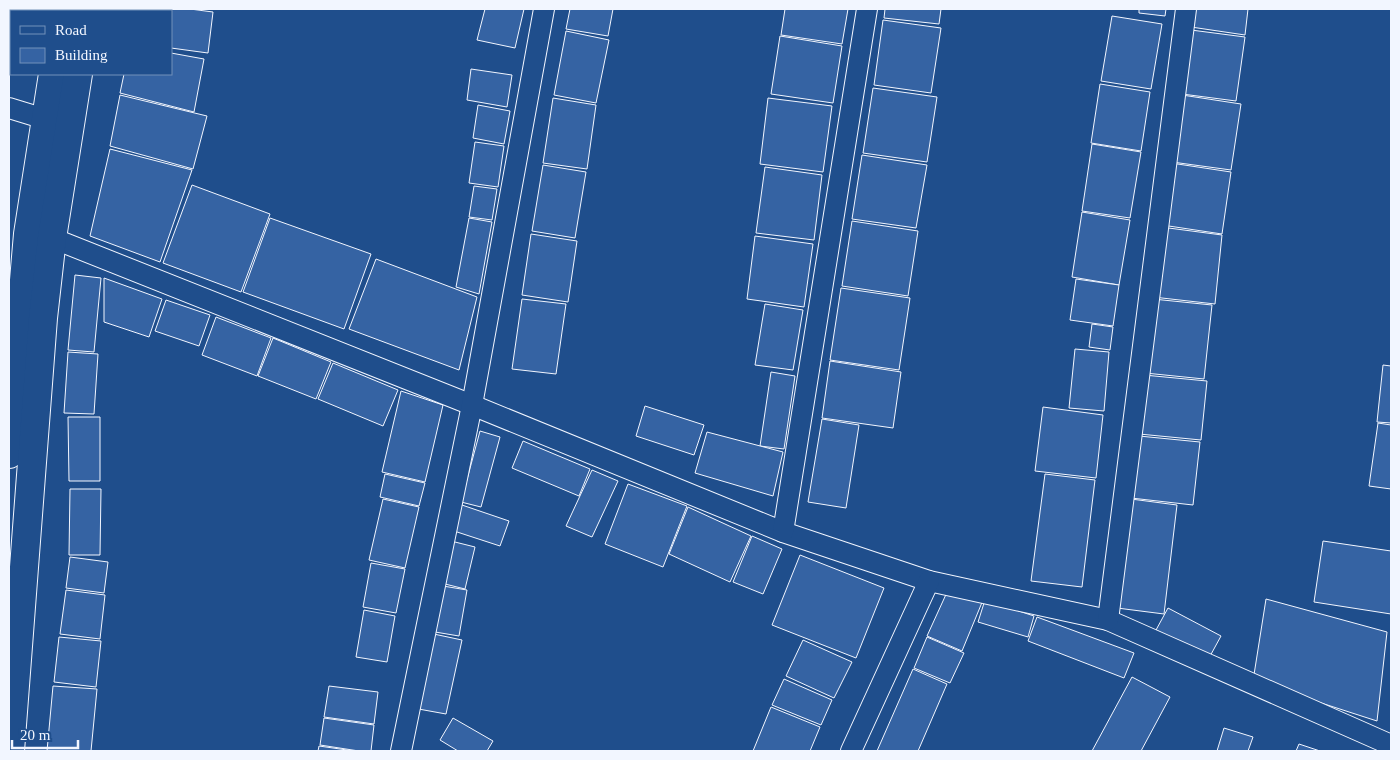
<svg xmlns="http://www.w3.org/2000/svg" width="1400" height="760" viewBox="0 0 1400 760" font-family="'Times New Roman',serif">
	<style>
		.building { fill: #3563a3; stroke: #f2f6ff }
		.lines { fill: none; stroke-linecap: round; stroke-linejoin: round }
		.minor-casing { stroke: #f2f6ff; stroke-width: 22 }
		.primary-casing { stroke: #f2f6ff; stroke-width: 30 }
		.minor { stroke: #1f4e8c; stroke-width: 20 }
		.primary { stroke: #1f4e8c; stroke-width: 28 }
	</style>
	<rect width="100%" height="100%" fill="#1f4e8c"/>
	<!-- building -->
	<g class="building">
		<path d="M9 9H12L9 29Z"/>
		<path d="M133 9H190L213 12 208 53 171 48V11H133Z"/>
		<path d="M485 9H524L515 48 477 40Z"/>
		<path d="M570 9H613L608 36 566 29Z"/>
		<path d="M785 9H848L842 44 781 35Z"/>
		<path d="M885 9H941L939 24 884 18Z"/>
		<path d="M1139 9H1166L1165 16 1139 13Z"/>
		<path d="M1194 9H1248L1245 35 1191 27Z"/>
		<path d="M1112 16 1162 24 1151 89 1101 81Z"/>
		<path d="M883 20 941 28 931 93 874 85Z"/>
		<path d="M1191 30 1245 37 1236 101 1182 94Z"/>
		<path d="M566 31 609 40 596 103 554 95Z"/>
		<path d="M780 36 842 46 833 103 771 94Z"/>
		<path d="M171 53 204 59 194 112 120 93 124 74H171Z"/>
		<path d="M471 69 512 75 507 107 467 100Z"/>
		<path d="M1100 84 1150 92 1141 151 1091 143Z"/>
		<path d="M873 88 937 97 927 162 863 153Z"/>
		<path d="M120 95 207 116 193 169 110 146Z"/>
		<path d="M1182 95 1241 104 1231 170 1172 162Z"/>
		<path d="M553 98 596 105 587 169 543 163Z"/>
		<path d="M768 98 832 106 823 172 760 164Z"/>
		<path d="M478 105 510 111 504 144 473 138Z"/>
		<path d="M475 142 504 146 498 187 469 183Z"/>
		<path d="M1092 144 1141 152 1130 218 1082 211Z"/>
		<path d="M110 149 192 170 160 262 90 236Z"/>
		<path d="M862 155 927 165 916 228 852 219Z"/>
		<path d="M1171 163 1231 172 1222 234 1162 225Z"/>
		<path d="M543 165 586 172 575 238 532 231Z"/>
		<path d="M765 167 822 175 814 240 756 233Z"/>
		<path d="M192 185 270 214 241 292 163 263Z"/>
		<path d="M474 186 497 189 492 220 469 217Z"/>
		<path d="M1082 212 1130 220 1119 285 1072 277Z"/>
		<path d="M270 218 371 254 344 329 243 292Z"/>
		<path d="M469 218 492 222 479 294 456 287Z"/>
		<path d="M852 221 918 231 908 296 842 286Z"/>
		<path d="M1161 227 1222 235 1215 304 1153 297Z"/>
		<path d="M531 234 577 241 568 302 522 295Z"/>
		<path d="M755 236 813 244 804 307 747 299Z"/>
		<path d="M376 259 477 297 459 370 349 329Z"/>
		<path d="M75 275 101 278 94 352 68 350Z"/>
		<path d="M104 278 162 299 149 337 104 322Z"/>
		<path d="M1076 279 1119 285 1113 326 1070 320Z"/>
		<path d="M841 288 910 298 899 370 830 360Z"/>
		<path d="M522 299 566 304 556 374 512 369Z"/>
		<path d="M1153 299 1212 305 1204 379 1145 373Z"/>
		<path d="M166 300 210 315 199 346 155 331Z"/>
		<path d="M765 304 803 310 793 370 755 365Z"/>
		<path d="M216 317 271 338 257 376 202 355Z"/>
		<path d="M1092 324 1113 327 1110 350 1089 347Z"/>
		<path d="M273 338 331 362 316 399 258 376Z"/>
		<path d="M1075 349 1109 352 1104 411 1069 408Z"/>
		<path d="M68 352 98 354 94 414 64 413Z"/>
		<path d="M830 361 901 372 893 428 822 418Z"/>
		<path d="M333 363 398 390 383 426 318 399Z"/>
		<path d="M1383 365 1391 366V423L1377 422Z"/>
		<path d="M771 372 795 376 784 449 760 446Z"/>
		<path d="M1144 375 1207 381 1201 440 1139 434Z"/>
		<path d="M401 391 443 405 425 482 382 472Z"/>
		<path d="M645 406 704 425 694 455 636 436Z"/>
		<path d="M1043 407 1103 415 1096 478 1035 471Z"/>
		<path d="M68 417H100V481H69Z"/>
		<path d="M822 419 859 425 846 508 808 502Z"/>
		<path d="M1378 423 1391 425V489L1369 486Z"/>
		<path d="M480 431 500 437 481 507 461 502Z"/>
		<path d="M707 432 783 452 773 496 695 473Z"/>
		<path d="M1139 436 1200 442 1193 505 1131 498Z"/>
		<path d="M523 441 590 469 579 496 512 468Z"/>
		<path d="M592 470 618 481 592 537 566 526Z"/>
		<path d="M385 474 425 483 419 506 380 497Z"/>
		<path d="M1045 474 1095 480 1082 587 1031 581Z"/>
		<path d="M628 484 687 506 663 567 605 544Z"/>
		<path d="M70 489H101L100 555H69Z"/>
		<path d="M383 499 419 507 405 568 369 560Z"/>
		<path d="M1131 499 1177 505 1164 614 1117 608Z"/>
		<path d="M459 504 509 521 500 546 451 530Z"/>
		<path d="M688 507 751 536 730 582 669 554Z"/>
		<path d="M752 536 782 549 763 594 733 582Z"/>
		<path d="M447 540 475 547 465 589 437 582Z"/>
		<path d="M1323 541 1391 551V614L1314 602Z"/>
		<path d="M800 555 884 588 856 658 772 625Z"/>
		<path d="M70 557 108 562 104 593 66 588Z"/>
		<path d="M371 563 405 569 396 613 363 607Z"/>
		<path d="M437 585 467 590 459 636 429 631Z"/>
		<path d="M66 590 105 595 100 639 60 634Z"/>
		<path d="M948 590 983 600 962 651 927 636Z"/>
		<path d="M1266 599 1387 632 1377 721 1253 681Z"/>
		<path d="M985 600 1034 616 1028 637 978 622Z"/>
		<path d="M1168 608 1221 636 1209 658 1156 630Z"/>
		<path d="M364 610 395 616 387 662 356 657Z"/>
		<path d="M1037 617 1134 653 1124 678 1028 641Z"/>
		<path d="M429 633 462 640 446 714 413 708Z"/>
		<path d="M59 637 101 641 96 687 54 682Z"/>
		<path d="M927 637 964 653 950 683 914 668Z"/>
		<path d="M803 640 852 662 834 698 786 676Z"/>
		<path d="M913 669 947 684 918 751H877Z"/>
		<path d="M1132 677 1170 697 1141 751H1092Z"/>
		<path d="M784 679 832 700 821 725 772 705Z"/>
		<path d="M53 686 97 689 91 751H47Z"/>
		<path d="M329 686 378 692 374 724 324 717Z"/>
		<path d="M771 707 820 727 810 751H753Z"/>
		<path d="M324 718 374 725 371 751H359L320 745Z"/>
		<path d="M453 718 493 741 487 751H458L440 740Z"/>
		<path d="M1224 728 1253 737 1248 751H1217Z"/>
		<path d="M1299 744 1320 751H1296Z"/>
		<path d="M319 746 354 751H318Z"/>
	</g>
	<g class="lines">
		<!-- minor casing -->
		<g class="minor-casing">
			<g id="minor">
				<path d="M9 108 45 119"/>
				<path d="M52 238 472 405 783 532 929 581 1108 620 1391 745"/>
				<path d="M783 532 867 9"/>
				<path d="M1108 620 1186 9"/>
				<path d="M401 751 472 405 544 9"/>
				<path d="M851 751 929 581"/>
			</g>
		</g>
		<!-- primary casing -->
		<g class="primary-casing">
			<g id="primary">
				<path d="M64 11 65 9"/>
				<path d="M89 11V9"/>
				<path d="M9 454 28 234 53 74"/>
				<path d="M10 751 43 318 52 238 78 74"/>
			</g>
		</g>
		<!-- minor -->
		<use href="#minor" class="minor"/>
		<!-- primary -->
		<use href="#primary" class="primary"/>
	</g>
	<!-- border -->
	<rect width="1400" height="760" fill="none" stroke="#f2f6ff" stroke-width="20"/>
	<!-- legend -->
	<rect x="10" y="10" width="162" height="65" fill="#1f4e8c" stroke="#7391ba"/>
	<rect x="20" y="26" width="25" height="8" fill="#1f4e8c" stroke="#7391ba"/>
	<text x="55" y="35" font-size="15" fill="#f2f6ff">Road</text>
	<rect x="20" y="48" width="25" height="15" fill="#3563a3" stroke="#7391ba"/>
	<text x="55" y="60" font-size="15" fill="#f2f6ff">Building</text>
	<!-- scale -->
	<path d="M12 740v8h66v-8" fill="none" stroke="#f2f6ff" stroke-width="2.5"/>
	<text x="20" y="740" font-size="15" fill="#f2f6ff" stroke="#1f4e8c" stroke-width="4" paint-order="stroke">20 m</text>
</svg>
